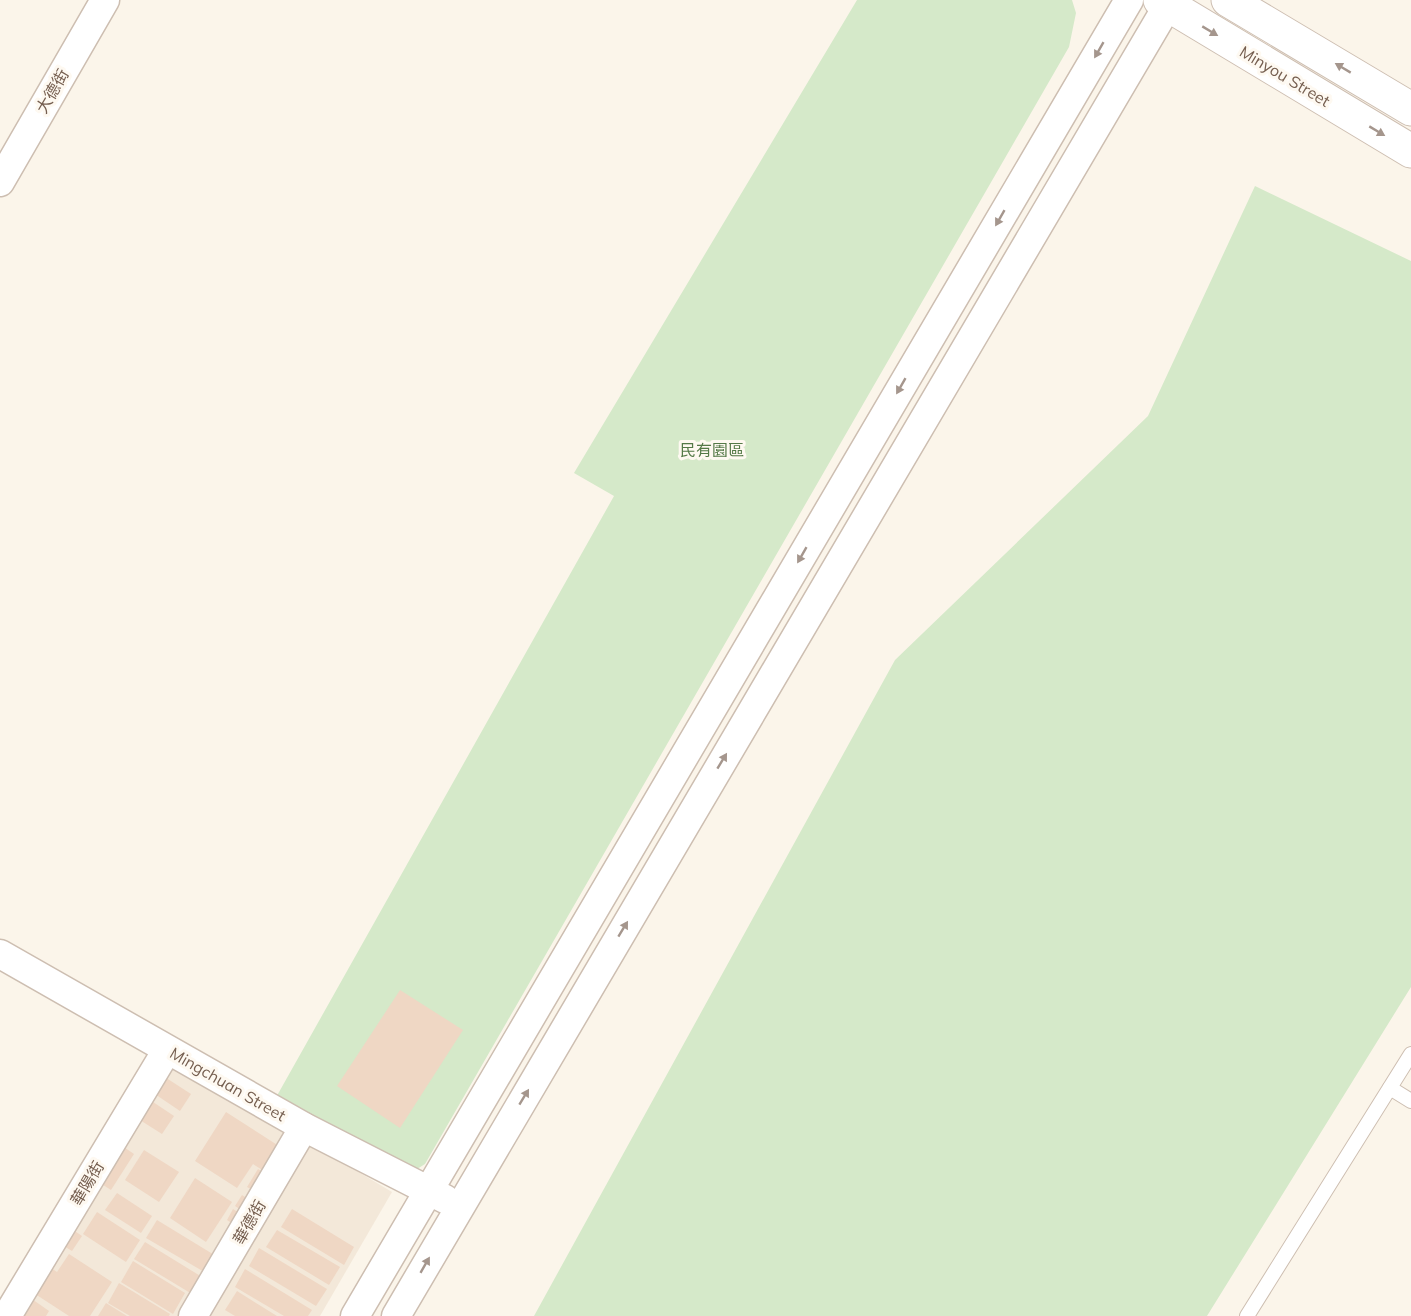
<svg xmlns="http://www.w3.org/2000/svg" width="1411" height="1316" viewBox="0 0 1411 1316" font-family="Mulish,'Noto Sans TC',sans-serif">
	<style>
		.residential { fill: #f3e8d9 }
		.green { fill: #d5e9c9 }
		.building { fill: #efd7c4 }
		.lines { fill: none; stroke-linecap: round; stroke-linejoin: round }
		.service-casing { stroke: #cdbeb1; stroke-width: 16 }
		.minor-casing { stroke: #cdbeb1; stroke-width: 31 }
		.tertiary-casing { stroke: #cdbeb1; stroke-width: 35 }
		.service { stroke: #fff; stroke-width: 14 }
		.minor { stroke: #fff; stroke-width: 28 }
		.tertiary { stroke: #fff; stroke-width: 33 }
		.oneway { fill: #a5968d }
		.labels { text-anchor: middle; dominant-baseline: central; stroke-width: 6; stroke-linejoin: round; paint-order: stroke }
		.street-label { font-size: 16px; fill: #755e4f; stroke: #fef9f1 }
		.park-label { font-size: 16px; fill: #547947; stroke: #fef9f1 }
	</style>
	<rect width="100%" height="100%" fill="#fbf5ea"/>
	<!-- residential -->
	<path class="residential" d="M163 1055 392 1192 320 1316H8Z"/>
	<!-- green -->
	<g class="green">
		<path d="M857 0H1072L1076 13 1069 47 425 1164 414 1171 274 1101 614 496 574 473Z"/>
		<path d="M1255 186 1411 261V987L1207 1316H534L895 660 1148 416Z"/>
	</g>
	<!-- building -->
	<g class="building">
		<path d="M400 990 463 1030 400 1128 337 1086Z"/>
		<path d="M157 1072 191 1094 180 1111 146 1088Z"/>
		<path d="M144 1096 174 1116 162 1134 132 1115Z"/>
		<path d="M226 1112 282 1148 267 1173 253 1164 237 1188 195 1161Z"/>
		<path d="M106 1135 134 1154 111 1190 83 1172Z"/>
		<path d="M144 1150 179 1172 159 1202 125 1180Z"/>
		<path d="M258 1169 271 1177 260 1194 247 1187Z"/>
		<path d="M195 1178 232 1202 206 1242 170 1218Z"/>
		<path d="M117 1193 152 1216 141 1233 105 1210Z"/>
		<path d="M242 1195 254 1203 247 1214 235 1206Z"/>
		<path d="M233 1209 246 1217 239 1228 227 1220Z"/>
		<path d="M292 1209 354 1247 344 1265 281 1227Z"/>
		<path d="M97 1212 140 1240 126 1262 83 1234Z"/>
		<path d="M157 1220 216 1256 206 1273 146 1238Z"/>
		<path d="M69 1227 82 1236 72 1251 59 1243Z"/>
		<path d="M277 1230 340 1267 329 1285 266 1247Z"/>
		<path d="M145 1242 202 1277 192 1294 134 1259Z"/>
		<path d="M259 1248 327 1289 316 1306 249 1266Z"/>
		<path d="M69 1254 112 1282 90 1316H69L29 1290 45 1264 57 1272Z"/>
		<path d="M133 1261 185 1293 173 1314 121 1282Z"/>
		<path d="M245 1269 312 1310 308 1316H284L235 1287Z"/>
		<path d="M119 1283 170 1314 169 1316H130L108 1303Z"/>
		<path d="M237 1291 277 1316H235L225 1310Z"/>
		<path d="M29 1297 49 1311 46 1316H13Z"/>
		<path d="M106 1303 127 1316H98Z"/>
	</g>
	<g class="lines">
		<!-- service casing -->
		<g class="service-casing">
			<g id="service">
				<path d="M1390 1088 1411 1101"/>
				<path d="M1247 1316 1411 1054"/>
			</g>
		</g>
		<!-- minor casing -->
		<g class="minor-casing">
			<g id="minor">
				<path d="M0 182 105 0"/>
				<path d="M0 954 304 1127 445 1199"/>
				<path d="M7 1316 167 1050"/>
				<path d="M193 1316 304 1127"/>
				<path d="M355 1316 1129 0"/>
				<path d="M396 1316 1171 0"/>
			</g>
		</g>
		<!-- tertiary casing -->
		<g class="tertiary-casing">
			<g id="tertiary">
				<path d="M1160 0 1411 151"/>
				<path d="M1228 0 1411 109"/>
			</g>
		</g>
		<!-- service -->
		<use href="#service" class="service"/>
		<!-- minor -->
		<use href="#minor" class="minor"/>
		<!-- tertiary -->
		<use href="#tertiary" class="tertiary"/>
	</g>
	<!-- one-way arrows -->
	<defs><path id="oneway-solid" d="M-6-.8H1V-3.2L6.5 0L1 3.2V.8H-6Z" transform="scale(1.5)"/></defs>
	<g class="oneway">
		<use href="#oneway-solid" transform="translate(1210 31) rotate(31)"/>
		<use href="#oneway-solid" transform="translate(1099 50) rotate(120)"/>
		<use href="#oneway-solid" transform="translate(1343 68) rotate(-149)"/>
		<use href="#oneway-solid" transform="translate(1377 131) rotate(31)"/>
		<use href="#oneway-solid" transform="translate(1000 218) rotate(120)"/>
		<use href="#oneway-solid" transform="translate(901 386) rotate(120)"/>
		<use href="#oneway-solid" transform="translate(802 555) rotate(120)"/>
		<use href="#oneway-solid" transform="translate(722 761) rotate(-59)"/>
		<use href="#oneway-solid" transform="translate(623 929) rotate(-59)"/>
		<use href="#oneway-solid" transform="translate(524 1097) rotate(-59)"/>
		<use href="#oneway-solid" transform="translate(425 1265) rotate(-60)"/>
	</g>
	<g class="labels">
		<!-- street labels -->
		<g class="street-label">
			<text transform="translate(1285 76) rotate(31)">Minyou Street</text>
			<text transform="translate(52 91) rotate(-60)">大德街</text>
			<text transform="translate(228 1084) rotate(30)">Mingchuan Street</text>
			<text transform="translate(87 1183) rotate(-59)">華陽街</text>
			<text transform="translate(249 1222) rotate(-60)">華德街</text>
		</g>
		<!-- park labels -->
		<g class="park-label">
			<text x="712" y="450">民有園區</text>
		</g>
	</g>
</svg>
